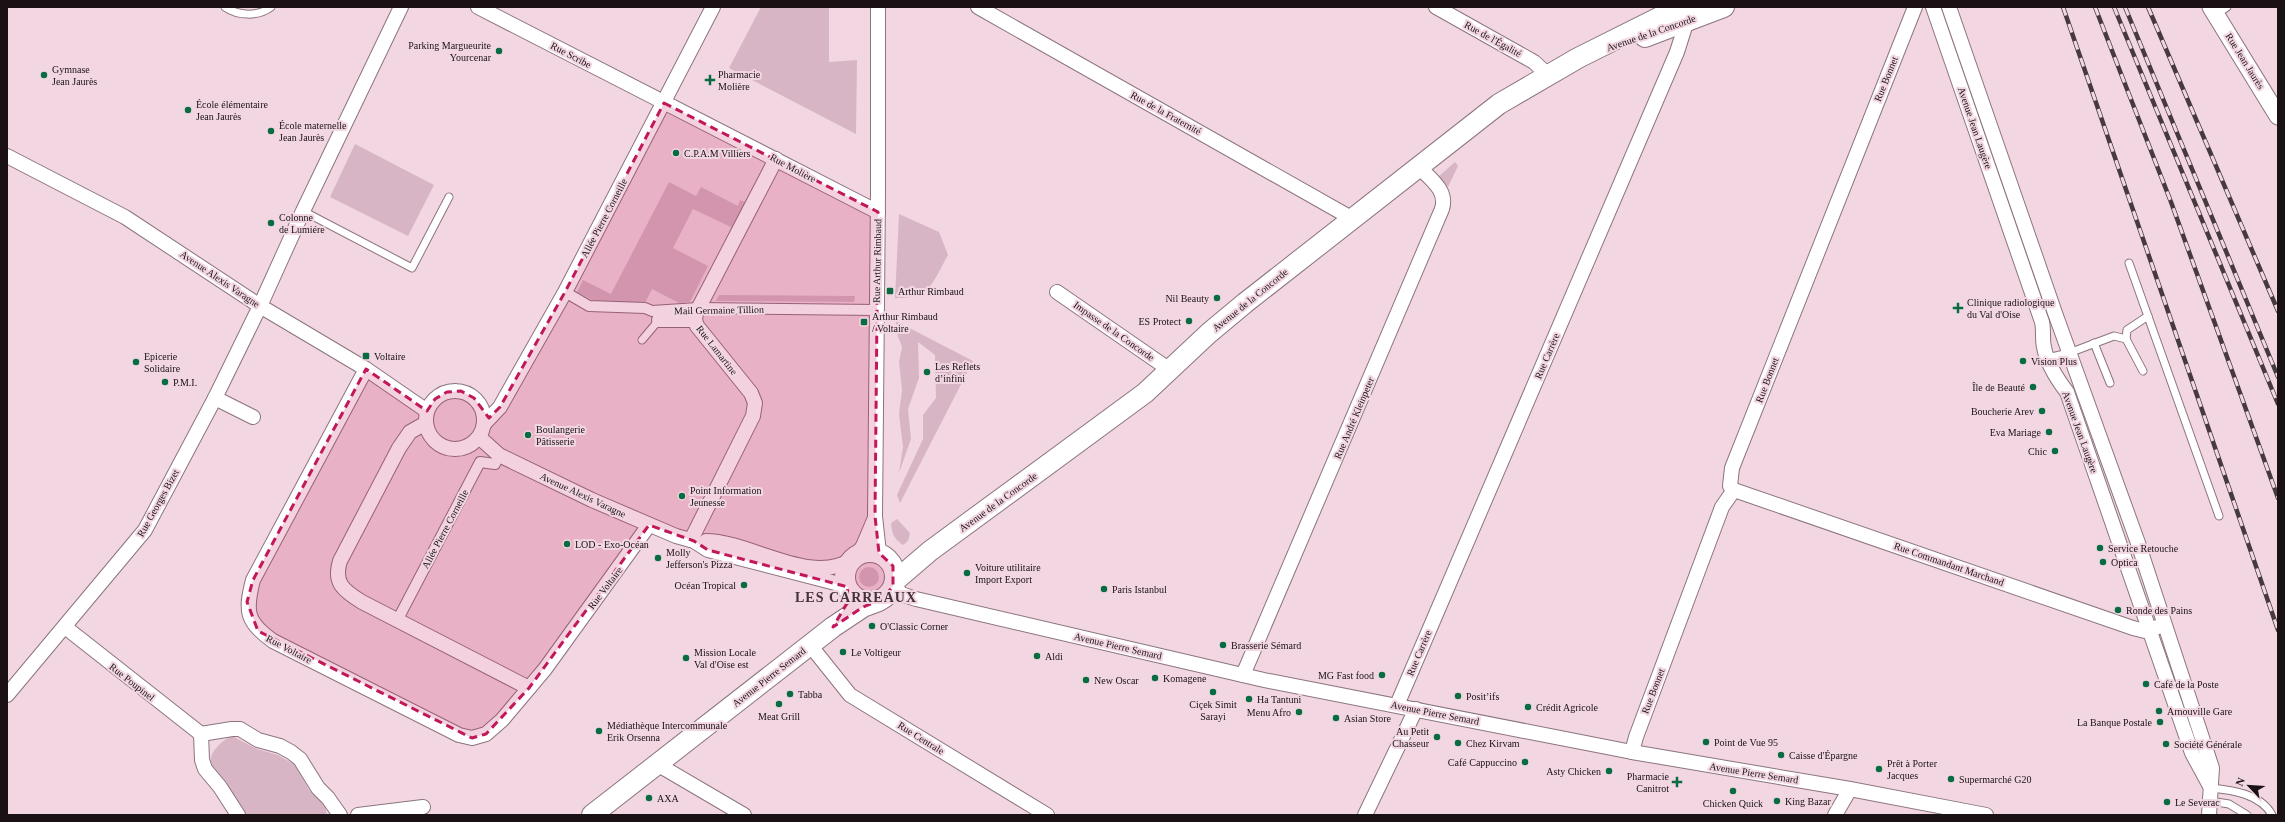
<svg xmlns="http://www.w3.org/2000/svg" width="2285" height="822" viewBox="0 0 2285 822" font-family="Georgia,serif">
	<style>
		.green { fill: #d7b5c4 }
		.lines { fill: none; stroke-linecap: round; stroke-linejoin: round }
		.service-casing { stroke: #8c747f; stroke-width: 9 }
		.pedestrian-casing { stroke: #8c747f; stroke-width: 12 }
		.minor-casing { stroke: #8c747f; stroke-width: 16 }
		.tertiary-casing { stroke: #8c747f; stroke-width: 19 }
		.secondary-casing { stroke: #8c747f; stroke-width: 22 }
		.service { stroke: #fff; stroke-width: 7 }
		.pedestrian { stroke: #fff; stroke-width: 10 }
		.minor { stroke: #fff; stroke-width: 14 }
		.tertiary { stroke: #fff; stroke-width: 17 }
		.secondary { stroke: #fff; stroke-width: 20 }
		.rail-casing { stroke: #463a3f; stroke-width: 4.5 }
		.rail { stroke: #f2d7e2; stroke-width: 3; stroke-dasharray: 9; stroke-linecap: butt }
		.marked { fill: #c2185b; fill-opacity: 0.2; stroke: #c2185b; stroke-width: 3; stroke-dasharray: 8 5; stroke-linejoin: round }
		.poi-dot { fill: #086b41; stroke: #f2d7e2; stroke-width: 1.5 }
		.labels { text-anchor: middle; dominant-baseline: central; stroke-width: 4; stroke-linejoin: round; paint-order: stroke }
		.street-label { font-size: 10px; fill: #1a1115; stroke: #f2d7e2 }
		.poi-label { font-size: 10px; fill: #1a1115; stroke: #f2d7e2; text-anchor: start }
		.district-label { font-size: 14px; font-weight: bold; letter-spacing: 1px; fill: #45313a; stroke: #f2d7e2 }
	</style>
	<rect width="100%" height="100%" fill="#f2d7e2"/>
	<!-- green -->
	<g class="green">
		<path d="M761 7H829V62L857 60 856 134 729 68Z"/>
		<path d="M355 144 434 185 408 236 330 197Z"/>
		<path d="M1455 162 1458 166 1448 187 1438 177Z"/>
		<path d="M669 182 696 196 701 187 738 206 740 200 745 202 733 228 693 209 673 248 708 266 690 302 679 303 652 289 645 303 596 302 577 292 583 280 611 294Z"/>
		<path d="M899 214 939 232 948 255C932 283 931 299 895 298Z"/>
		<path d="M719 295 850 296H855L854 302 716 301Z"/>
		<path d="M896 321 973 361 900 503 897 495 923 439V415L936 398 935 355 918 342 919 378 908 409 911 439 899 473 903 447 899 414 902 390 899 362 902 347 897 334Z"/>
		<path d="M897 519 910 533 908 541 903 545C894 539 892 534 891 523Z"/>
		<circle cx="869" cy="577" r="10"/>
		<path d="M232 736 257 749 278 755 295 765 309 790 325 805 327 815H247C238 807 234 797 228 786 220 772 201 764 217 747 222 742 225 739 232 736Z"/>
	</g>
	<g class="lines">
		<!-- service casing -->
		<g class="service-casing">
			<g id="service">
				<path d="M225 7C238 16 258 17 271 7"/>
				<path d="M2216 15 2227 7"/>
				<path d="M303 211 412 268 449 197"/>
				<path d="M2129 263 2219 516"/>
				<path d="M2126 339 2127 330 2148 316"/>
				<path d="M642 340 659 320"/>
				<path d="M2094 343 2110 383"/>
				<path d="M2047 358 2069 353 2114 336 2126 339 2143 371"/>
				<path d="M2211 788C2232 790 2261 794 2272 815"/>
				<path d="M2210 801 2229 804 2247 815"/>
			</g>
		</g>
		<!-- pedestrian casing -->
		<g class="pedestrian-casing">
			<g id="pedestrian">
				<path d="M565 292 589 306 645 308 652 311 698 308 877 310"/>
				<path d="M398 619 480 462 495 464 499 455"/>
			</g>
		</g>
		<!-- minor casing -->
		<g class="minor-casing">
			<g id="minor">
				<path d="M478 7 878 212"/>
				<path d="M878 7V193L875 516 879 553"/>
				<path d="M978 7 1353 219"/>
				<path d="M1436 7 1534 62 1548 75"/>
				<path d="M1915 7 1732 468 1730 486 1734 490 2133 628 2145 631 2164 625"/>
				<path d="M1933 7 2042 322C2044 330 2042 339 2044 347 2047 364 2057 379 2067 392L2192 753 2211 788"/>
				<path d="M1949 7 2055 313 2138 543 2212 768 2209 815"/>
				<path d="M7 156 125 217 260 306 366 369 427 411"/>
				<path d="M1057 292 1170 370"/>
				<path d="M659 320H695"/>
				<path d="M366 369 253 580C245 611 246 622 273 641L459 735 472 738 486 734 502 720 545 669 649 525"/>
				<circle cx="455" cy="420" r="29"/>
				<path d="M215 398 253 417"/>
				<path d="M426 423 410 432 399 448 340 561C333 583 344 591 362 602L529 688"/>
				<path d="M484 424 500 407 565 292 713 7"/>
				<path d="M479 437 499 455 592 500 676 536 694 541 708 550 847 586"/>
				<path d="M691 540 753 416 755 403 751 393 697 326 695 320 696 313 776 159"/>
				<path d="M706 541C750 541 812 587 852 559"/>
				<path d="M856 556 863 546 874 520"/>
				<path d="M894 584 901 594 916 599 1264 680 1632 752 1850 789 1986 815"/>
				<path d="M65 627 201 734"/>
				<path d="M810 645 850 695 1047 815"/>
				<path d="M1243 675 1442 209C1448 190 1430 179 1418 166"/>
				<path d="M7 695 145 530 215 398 260 306 303 211 401 7"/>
				<path d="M1397 705 1677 52 1689 14 1695 7"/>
				<path d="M201 734 232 729H240L258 740 280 746 291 752 300 759 318 788 328 798 340 815"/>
				<path d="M201 734 202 760 205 769 220 787 238 815"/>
				<path d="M1632 752 1636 737 1722 507 1734 490"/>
				<path d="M657 764 744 815"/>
				<path d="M358 815 423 807"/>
				<path d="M1365 815 1416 709"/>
				<path d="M1835 815 1850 789"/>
			</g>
		</g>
		<!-- tertiary casing -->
		<g class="tertiary-casing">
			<path id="tertiary" d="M2211 7 2278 116"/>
		</g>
		<!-- secondary casing -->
		<g class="secondary-casing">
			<g id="secondary">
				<path d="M1645 37 1724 7"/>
				<circle cx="870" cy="577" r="25"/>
				<path d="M895 581 930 551 1145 393 1209 333 1245 303 1499 104 1578 58 1680 7"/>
				<path d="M592 815 833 627 863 607 879 601"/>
			</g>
		</g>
		<!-- service -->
		<use href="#service" class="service"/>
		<!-- pedestrian -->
		<use href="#pedestrian" class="pedestrian"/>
		<!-- minor -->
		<use href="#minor" class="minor"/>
		<!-- tertiary -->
		<use href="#tertiary" class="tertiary"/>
		<!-- secondary -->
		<use href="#secondary" class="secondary"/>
		<!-- rail casing -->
		<g class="rail-casing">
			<g id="rail">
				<path d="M2063 7 2278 630"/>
				<path d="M2095 7 2171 202 2278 498"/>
				<path d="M2114 7 2278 404"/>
				<path d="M2125 7 2278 377"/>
				<path d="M2148 7 2278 311"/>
			</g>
		</g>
		<!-- rail -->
		<use href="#rail" class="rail"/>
	</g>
	<!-- marked area -->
	<path class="marked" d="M664 103 878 212 875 516 879 553 893 566V586L883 599 863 607 833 627 846 605 848 587 708 550 694 541 649 525 529 688 486 734 472 738 258 631 247 602 253 580 366 369 427 411 435 399 447 392 461 391 474 398 489 418 500 407 565 292Z"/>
	<!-- markers -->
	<g class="poi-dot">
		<circle cx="499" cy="51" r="4"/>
		<circle cx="44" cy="75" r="4"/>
		<path d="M708 74h4v4h4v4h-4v4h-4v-4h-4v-4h4z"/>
		<circle cx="188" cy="110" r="4"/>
		<circle cx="271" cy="131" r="4"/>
		<circle cx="676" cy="153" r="4"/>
		<circle cx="271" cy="223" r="4"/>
		<rect x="886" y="287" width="8" height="8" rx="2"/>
		<circle cx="1217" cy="298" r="4"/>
		<path d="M1956 302h4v4h4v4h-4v4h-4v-4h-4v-4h4z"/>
		<circle cx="1189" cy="321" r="4"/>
		<rect x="860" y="318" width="8" height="8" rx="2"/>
		<rect x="362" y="352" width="8" height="8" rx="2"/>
		<circle cx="2023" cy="361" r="4"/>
		<circle cx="136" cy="362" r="4"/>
		<circle cx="927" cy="372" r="4"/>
		<circle cx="165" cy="382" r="4"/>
		<circle cx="2033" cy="387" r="4"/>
		<circle cx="2042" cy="411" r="4"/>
		<circle cx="2049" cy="432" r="4"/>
		<circle cx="528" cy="435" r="4"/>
		<circle cx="2055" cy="451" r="4"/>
		<circle cx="682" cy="496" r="4"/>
		<circle cx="567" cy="544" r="4"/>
		<circle cx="2100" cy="548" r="4"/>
		<circle cx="658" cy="558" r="4"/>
		<circle cx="2103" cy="562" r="4"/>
		<circle cx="967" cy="573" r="4"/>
		<circle cx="744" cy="585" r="4"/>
		<circle cx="1104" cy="589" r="4"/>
		<circle cx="2118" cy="610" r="4"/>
		<circle cx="872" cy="626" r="4"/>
		<circle cx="1223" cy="645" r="4"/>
		<circle cx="843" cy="652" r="4"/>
		<circle cx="1037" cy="656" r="4"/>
		<circle cx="686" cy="658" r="4"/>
		<circle cx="1382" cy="675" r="4"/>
		<circle cx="1155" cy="678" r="4"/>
		<circle cx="1086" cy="680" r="4"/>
		<circle cx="2146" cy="684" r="4"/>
		<circle cx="1213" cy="692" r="4"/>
		<circle cx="790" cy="694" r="4"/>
		<circle cx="1458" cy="696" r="4"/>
		<circle cx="1249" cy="699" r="4"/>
		<circle cx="779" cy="704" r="4"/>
		<circle cx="1528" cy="707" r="4"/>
		<circle cx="2159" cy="711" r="4"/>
		<circle cx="1299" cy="712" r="4"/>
		<circle cx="1336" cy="718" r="4"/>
		<circle cx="2160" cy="722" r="4"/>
		<circle cx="599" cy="731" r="4"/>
		<circle cx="1437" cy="737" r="4"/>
		<circle cx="1706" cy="742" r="4"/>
		<circle cx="1458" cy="743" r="4"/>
		<circle cx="2166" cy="744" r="4"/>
		<circle cx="1781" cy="755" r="4"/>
		<circle cx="1525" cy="762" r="4"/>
		<circle cx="1879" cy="769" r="4"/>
		<circle cx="1609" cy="771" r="4"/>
		<circle cx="1951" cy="779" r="4"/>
		<path d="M1675 776h4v4h4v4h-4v4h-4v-4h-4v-4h4z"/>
		<circle cx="1733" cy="791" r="4"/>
		<circle cx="649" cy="798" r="4"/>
		<circle cx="1777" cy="801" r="4"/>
		<circle cx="2167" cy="802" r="4"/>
	</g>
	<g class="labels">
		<!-- street labels -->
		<g class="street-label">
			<text transform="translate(1651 33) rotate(-19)">Avenue de la Concorde</text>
			<text transform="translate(1493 39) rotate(29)">Rue de l'Égalité</text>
			<text transform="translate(571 55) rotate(28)">Rue Scribe</text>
			<text transform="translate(2245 61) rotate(58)">Rue Jean Jaurès</text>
			<text transform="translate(1886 79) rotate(-68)">Rue Bonnet</text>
			<text transform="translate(1166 113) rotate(29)">Rue de la Fraternité</text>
			<text transform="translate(1975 128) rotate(71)">Avenue Jean Laugère</text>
			<text transform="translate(793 168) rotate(28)">Rue Molière</text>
			<text transform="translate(604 218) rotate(-62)">Allée Pierre Corneille</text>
			<text transform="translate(877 261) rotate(-89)">Rue Arthur Rimbaud</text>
			<text transform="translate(220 279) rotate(34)">Avenue Alexis Varagne</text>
			<text transform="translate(1250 300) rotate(-39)">Avenue de la Concorde</text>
			<text transform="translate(719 310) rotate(-1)">Mail Germaine Tillion</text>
			<text transform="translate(1114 331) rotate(35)">Impasse de la Concorde</text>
			<text transform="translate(717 350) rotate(52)">Rue Lamartine</text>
			<text transform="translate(1547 356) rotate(-67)">Rue Carrère</text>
			<text transform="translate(1767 380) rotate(-69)">Rue Bonnet</text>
			<text transform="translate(1354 418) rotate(-67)">Rue André Kleinpeter</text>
			<text transform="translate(2080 432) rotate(70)">Avenue Jean Laugère</text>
			<text transform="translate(583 495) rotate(25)">Avenue Alexis Varagne</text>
			<text transform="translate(998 502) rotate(-36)">Avenue de la Concorde</text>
			<text transform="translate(158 503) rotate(-61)">Rue Georges Bizet</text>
			<text transform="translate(445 529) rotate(-62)">Allée Pierre Corneille</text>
			<text transform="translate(1949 564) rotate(19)">Rue Commandant Marchand</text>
			<text transform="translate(605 588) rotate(-53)">Rue Voltaire</text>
			<text transform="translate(1118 646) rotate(13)">Avenue Pierre Semard</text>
			<text transform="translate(289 649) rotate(28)">Rue Voltaire</text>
			<text transform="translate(1419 653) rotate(-67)">Rue Carrère</text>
			<text transform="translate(769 677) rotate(-38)">Avenue Pierre Semard</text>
			<text transform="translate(132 682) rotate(38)">Rue Poupinel</text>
			<text transform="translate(1653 691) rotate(-69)">Rue Bonnet</text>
			<text transform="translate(1435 713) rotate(11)">Avenue Pierre Semard</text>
			<text transform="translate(921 738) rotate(32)">Rue Centrale</text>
			<text transform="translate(1754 773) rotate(9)">Avenue Pierre Semard</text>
		</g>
		<!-- poi labels -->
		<g class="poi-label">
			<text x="491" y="45" text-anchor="end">Parking Margueurite<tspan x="491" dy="12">Yourcenar</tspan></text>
			<text x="52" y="69">Gymnase<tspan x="52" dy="12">Jean Jaurès</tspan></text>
			<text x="718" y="74">Pharmacie<tspan x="718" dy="12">Molière</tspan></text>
			<text x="196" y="104">École élémentaire<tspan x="196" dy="12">Jean Jaurès</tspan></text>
			<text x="279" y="125">École maternelle<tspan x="279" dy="12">Jean Jaurès</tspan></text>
			<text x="684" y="153">C.P.A.M Villiers</text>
			<text x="279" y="217">Colonne<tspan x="279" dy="12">de Lumiére</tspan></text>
			<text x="898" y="291">Arthur Rimbaud</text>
			<text x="1209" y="298" text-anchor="end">Nil Beauty</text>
			<text x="1967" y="302">Clinique radiologique<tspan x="1967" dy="12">du Val d'Oise</tspan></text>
			<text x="872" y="316">Arthur Rimbaud<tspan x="872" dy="12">/ Voltaire</tspan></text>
			<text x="1181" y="321" text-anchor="end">ES Protect</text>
			<text x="144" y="356">Epicerie<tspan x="144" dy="12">Solidaire</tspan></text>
			<text x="374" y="356">Voltaire</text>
			<text x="2031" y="361">Vision Plus</text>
			<text x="935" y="366">Les Reflets<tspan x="935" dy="12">d’infini</tspan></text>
			<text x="173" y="382">P.M.I.</text>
			<text x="2025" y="387" text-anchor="end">Île de Beauté</text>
			<text x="2034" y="411" text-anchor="end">Boucherie Arev</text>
			<text x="536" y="429">Boulangerie<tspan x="536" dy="12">Pâtisserie</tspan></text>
			<text x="2041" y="432" text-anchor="end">Eva Mariage</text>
			<text x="2047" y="451" text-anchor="end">Chic</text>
			<text x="690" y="490">Point Information<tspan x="690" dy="12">Jeunesse</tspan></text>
			<text x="575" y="544">LOD - Exo-Océan</text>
			<text x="2108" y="548">Service Retouche</text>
			<text x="666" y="552">Molly<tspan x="666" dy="12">Jefferson's Pizza</tspan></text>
			<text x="2111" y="562">Optica</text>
			<text x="975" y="567">Voiture utilitaire<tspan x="975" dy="12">Import Export</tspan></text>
			<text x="736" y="585" text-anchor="end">Océan Tropical</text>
			<text x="1112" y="589">Paris Istanbul</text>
			<text x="2126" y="610">Ronde des Pains</text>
			<text x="880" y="626">O'Classic Corner</text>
			<text x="1231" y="645">Brasserie Sémard</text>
			<text x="694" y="652">Mission Locale<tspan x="694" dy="12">Val d'Oise est</tspan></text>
			<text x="851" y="652">Le Voltigeur</text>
			<text x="1045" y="656">Aldi</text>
			<text x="1374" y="675" text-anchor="end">MG Fast food</text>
			<text x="1163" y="678">Komagene</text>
			<text x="1094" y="680">New Oscar</text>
			<text x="2154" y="684">Café de la Poste</text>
			<text x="798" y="694">Tabba</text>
			<text x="1466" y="696">Posit’ifs</text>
			<text x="1257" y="699">Ha Tantuni</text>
			<text x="1213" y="704" text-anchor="middle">Ciçek Simit<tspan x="1213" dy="12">Sarayi</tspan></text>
			<text x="1536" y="707">Crédit Agricole</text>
			<text x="2167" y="711">Arnouville Gare</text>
			<text x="1291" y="712" text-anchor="end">Menu Afro</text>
			<text x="779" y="716" text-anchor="middle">Meat Grill</text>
			<text x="1344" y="718">Asian Store</text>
			<text x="2152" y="722" text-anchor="end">La Banque Postale</text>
			<text x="607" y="725">Médiathèque Intercommunale<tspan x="607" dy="12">Erik Orsenna</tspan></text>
			<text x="1429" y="731" text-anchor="end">Au Petit<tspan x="1429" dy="12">Chasseur</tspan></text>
			<text x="1714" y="742">Point de Vue 95</text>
			<text x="1466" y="743">Chez Kirvam</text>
			<text x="2174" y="744">Société Générale</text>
			<text x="1789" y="755">Caisse d'Épargne</text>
			<text x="1517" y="762" text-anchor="end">Café Cappuccino</text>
			<text x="1887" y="763">Prêt à Porter<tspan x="1887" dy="12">Jacques</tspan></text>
			<text x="1601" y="771" text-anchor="end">Asty Chicken</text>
			<text x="1669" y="776" text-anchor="end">Pharmacie<tspan x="1669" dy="12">Canitrot</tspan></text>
			<text x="1959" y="779">Supermarché G20</text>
			<text x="657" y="798">AXA</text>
			<text x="1785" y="801">King Bazar</text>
			<text x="2175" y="802">Le Severac</text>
			<text x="1733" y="803" text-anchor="middle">Chicken Quick</text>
		</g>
		<!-- district labels -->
		<g class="district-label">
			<text x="856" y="597">LES CARREAUX</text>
		</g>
	</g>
	<!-- border -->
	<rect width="2285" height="822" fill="none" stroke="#1a1115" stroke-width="16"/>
	<!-- north arrow -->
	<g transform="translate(2249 786) rotate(295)" stroke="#f2d7e2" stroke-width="3" paint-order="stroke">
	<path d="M0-3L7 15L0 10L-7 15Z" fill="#1a1115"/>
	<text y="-6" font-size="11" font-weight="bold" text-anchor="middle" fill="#1a1115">N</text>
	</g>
</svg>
